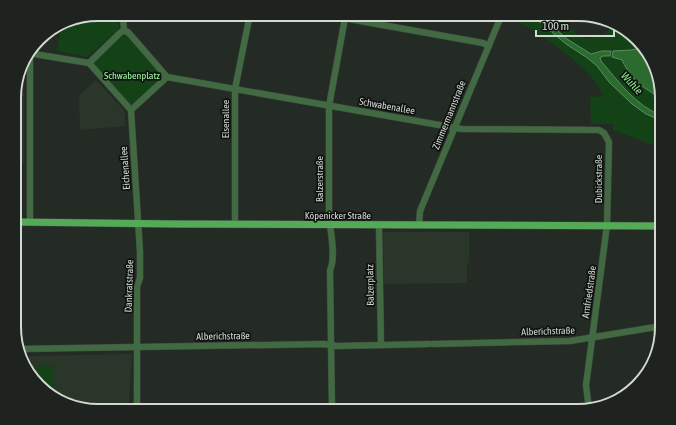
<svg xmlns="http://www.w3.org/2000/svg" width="676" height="425" viewBox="0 0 676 425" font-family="'Asap Condensed',sans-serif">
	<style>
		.built { fill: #2a3629 }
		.green { fill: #134216 }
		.water { fill: #2c6b2f; stroke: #5e8c60 }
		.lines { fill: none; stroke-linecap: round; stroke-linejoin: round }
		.minor-casing { stroke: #404740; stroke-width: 7 }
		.major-casing { stroke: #404740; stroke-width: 8 }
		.minor { stroke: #426a42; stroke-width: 6 }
		.major { stroke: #54ab57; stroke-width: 7 }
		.labels { text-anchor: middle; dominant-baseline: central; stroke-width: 3.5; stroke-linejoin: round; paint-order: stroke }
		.park-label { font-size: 10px; fill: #a2f9a3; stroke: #0f130f }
		.street-label { font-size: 10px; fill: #d4d8d3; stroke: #0f130f }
		.water-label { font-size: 11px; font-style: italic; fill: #8ee48f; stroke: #0f130f }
		.rim { fill: none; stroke: #d4d8d3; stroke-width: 2 }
	</style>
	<rect width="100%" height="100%" fill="#242b24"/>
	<!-- built -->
	<g class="built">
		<path d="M96 80 125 111V126L80 130 79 95Z"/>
		<rect x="15" y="93" width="9" height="70"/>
		<path d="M383 232H469V263H467V283L384 284Z"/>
		<path d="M132 354 129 401 130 411H97L51 397 30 374 29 356Z"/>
	</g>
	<!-- green -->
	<g class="green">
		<path d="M98 14H118L119 29 87 57 57 51 61 27H55L66 20Z"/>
		<path d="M508 14H530L536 18 566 44 586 57 598 66 609 81 632 104 646 114 662 121V152L653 145 613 130V124H591L590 97 602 96C601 73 529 25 507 16Z"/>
		<path d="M539 14H555L577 34 586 39 606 34 612 24 625 28 644 49 631 50 612 56 622 60 628 73 649 91 662 99V116C635 105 619 82 601 61L600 58 603 56H610L611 51H602L591 54C571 44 556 28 539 14Z"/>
		<path d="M126 35 160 74 159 80 132 104 127 103 94 65 93 61 121 37Z"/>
		<path d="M52 365 54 398 51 397 38 383 37 366Z"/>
	</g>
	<!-- water -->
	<g class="water">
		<path d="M530 14H539L567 39 591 54 602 51H611L610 56H603L600 58 601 61C619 82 635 105 662 116V121L646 114 632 104 609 82 597 66 586 57 566 44Z"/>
		<path d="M641 48C645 49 649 52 651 56 655 63 662 91 662 99 642 86 633 83 622 60L612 57 613 51 631 50Z"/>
	</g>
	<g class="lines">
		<!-- minor casing -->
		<g class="minor-casing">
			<g id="minor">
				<path d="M123 14 124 31"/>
				<path d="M321 14 483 43 489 46"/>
				<path d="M124 31 128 32 167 77 131 110 89 63 121 32Z"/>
				<path d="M28 53 89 63"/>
				<path d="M167 77 462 129 599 130 604 133 609 142 607 225 586 385 589 409"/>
				<path d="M131 110 140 252V278L137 287V411"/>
				<path d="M30 222V50"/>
				<path d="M235 224V89L250 14"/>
				<path d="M379 225 381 345"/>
				<path d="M419 225 420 211 502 14"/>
				<path d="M433 344 570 341 662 326"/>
				<path d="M18 349 324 344 337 346 429 344"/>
				<path d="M332 411 330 270C336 258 331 232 329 219V106L345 18"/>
			</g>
		</g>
		<!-- major casing -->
		<g class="major-casing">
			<path id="major" d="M15 222 176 224 662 226"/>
		</g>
		<!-- minor -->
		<use href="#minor" class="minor"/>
		<!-- major -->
		<use href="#major" class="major"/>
	</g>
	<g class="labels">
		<!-- park labels -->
		<g class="park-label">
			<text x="132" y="75">Schwabenplatz</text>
		</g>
		<!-- street labels -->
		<g class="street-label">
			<text transform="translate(387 106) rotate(10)">Schwabenallee</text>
			<text transform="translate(449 115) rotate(-68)">Zimmermannstraße</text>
			<text transform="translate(225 119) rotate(-90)">Elsenallee</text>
			<text transform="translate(125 168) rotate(-94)">Eichenallee</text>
			<text transform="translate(319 179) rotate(-90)">Balzerstraße</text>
			<text transform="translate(598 179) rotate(-90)">Dubickstraße</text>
			<text x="338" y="215">Köpenicker Straße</text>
			<text transform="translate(370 285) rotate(-91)">Balzerplatz</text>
			<text transform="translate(129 286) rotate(-88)">Dankratstraße</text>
			<text transform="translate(589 292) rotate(-82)">Arnfriedstraße</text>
			<text transform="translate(548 331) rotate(-2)">Alberichstraße</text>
			<text transform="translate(223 336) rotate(-1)">Alberichstraße</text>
		</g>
		<!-- water labels -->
		<g class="water-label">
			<text transform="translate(632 83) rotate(47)">Wuhle</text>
		</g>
	</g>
	<!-- crop -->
	<path d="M0 0H676V425H0ZM98 21H578A77 77 0 0 1 655 98V327A77 77 0 0 1 578 404H98A77 77 0 0 1 21 327V98A77 77 0 0 1 98 21Z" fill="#1f231f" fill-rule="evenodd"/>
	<path class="rim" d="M98 21H578A77 77 0 0 1 655 98V327A77 77 0 0 1 578 404H98A77 77 0 0 1 21 327V98A77 77 0 0 1 98 21Z"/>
	<!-- scale -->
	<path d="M536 30v6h78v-6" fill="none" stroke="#d4d8d3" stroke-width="2"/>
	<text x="542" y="30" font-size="12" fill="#d4d8d3" stroke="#0f130f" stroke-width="3" paint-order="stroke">100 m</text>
</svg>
